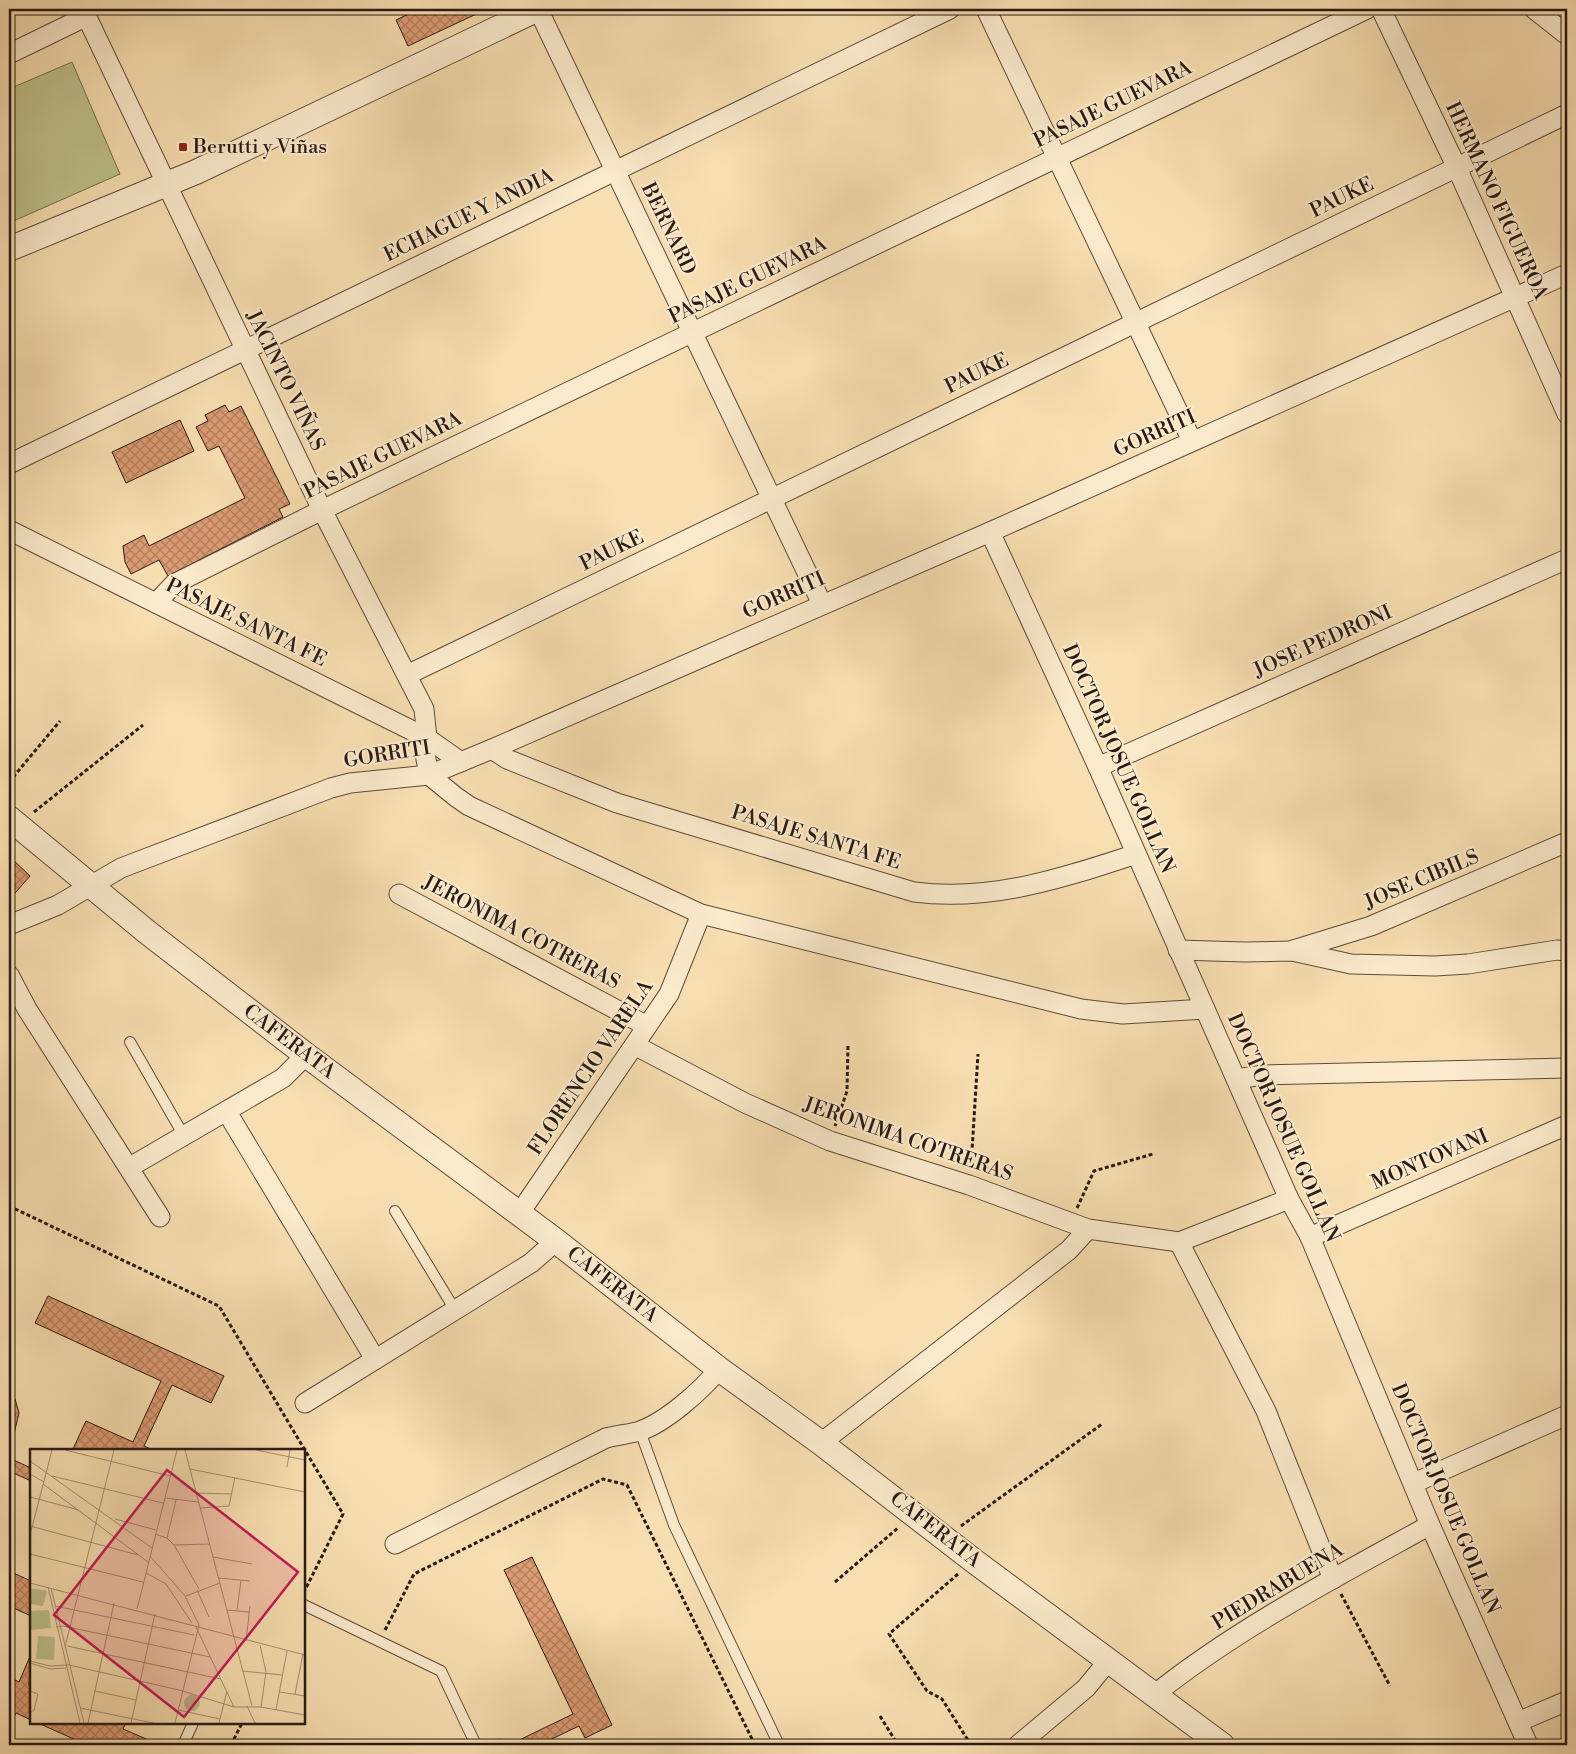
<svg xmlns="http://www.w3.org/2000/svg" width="1576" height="1754" viewBox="0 0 1576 1754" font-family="'Libre Bodoni',serif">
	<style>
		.pitch { fill: #bec18b; stroke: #746e50 }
		.building { fill: url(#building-cross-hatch); stroke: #291a15 }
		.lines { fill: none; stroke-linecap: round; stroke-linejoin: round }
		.service-casing { stroke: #5d4b3c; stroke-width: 12 }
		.minor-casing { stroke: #5d4b3c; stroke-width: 21 }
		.tertiary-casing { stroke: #5d4b3c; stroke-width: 26 }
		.path { stroke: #291a15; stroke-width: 3; stroke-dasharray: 4 2.5; stroke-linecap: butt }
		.service { stroke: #faeacc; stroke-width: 10 }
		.minor { stroke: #faeacc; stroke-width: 19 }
		.tertiary { stroke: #faeacc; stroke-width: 24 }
		.poi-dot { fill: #8f2418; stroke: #faeacc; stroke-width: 2 }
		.labels { text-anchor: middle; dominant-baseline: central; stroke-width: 4.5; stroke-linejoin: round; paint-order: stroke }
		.street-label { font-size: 20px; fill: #291a15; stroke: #faeacc }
		.poi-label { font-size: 20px; fill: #291a15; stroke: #faeacc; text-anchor: start }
		.inset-road { fill: none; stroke: #a59073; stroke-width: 1 }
		.view { fill: #c2185b; fill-opacity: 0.15; stroke: #c2185b; stroke-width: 2.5 }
		.inset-edge { fill: none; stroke: #291a15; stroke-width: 2.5 }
	</style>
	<defs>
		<pattern id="building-cross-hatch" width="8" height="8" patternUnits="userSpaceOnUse" patternTransform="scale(1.25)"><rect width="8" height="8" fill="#dd9c73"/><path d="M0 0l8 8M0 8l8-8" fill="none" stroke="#b37e5d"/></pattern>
	</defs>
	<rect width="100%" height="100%" fill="#f8dfb1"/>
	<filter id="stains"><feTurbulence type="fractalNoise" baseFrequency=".004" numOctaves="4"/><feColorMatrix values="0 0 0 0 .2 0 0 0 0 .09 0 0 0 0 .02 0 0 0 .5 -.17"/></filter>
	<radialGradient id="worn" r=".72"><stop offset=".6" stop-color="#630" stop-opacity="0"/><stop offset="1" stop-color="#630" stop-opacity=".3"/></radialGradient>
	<!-- pitch -->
	<path class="pitch" d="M72 62 120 174 9 223V89Z"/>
	<!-- building -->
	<g class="building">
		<path d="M419 9H487L408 46 396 20Z"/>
		<path d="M225 405 229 412 241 406 290 504 279 509 283 517 168 576 159 560 131 574 125 562 123 546 144 535 149 546 245 498 219 446 208 451 196 427 208 421 205 415Z"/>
		<path d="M180 420 194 451 126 483 112 452Z"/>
		<path d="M9 856 30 876 9 900Z"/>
		<path d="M48 1296 224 1376 211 1403 172 1385 144 1446 153 1450 73 1449 86 1421 133 1442 161 1381 35 1323Z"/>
		<path d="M9 1389 15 1399 19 1413 14 1434 9 1432Z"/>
		<path d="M9 1458 31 1468V1481L9 1471Z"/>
		<path d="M532 1557 612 1725 585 1738 579 1726 539 1745H509L573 1714 504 1570Z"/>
		<path d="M9 1571 31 1581V1616L9 1606Z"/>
		<path d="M31 1654 29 1686 31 1687V1720L16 1713 9 1728V1677L19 1682Z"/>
		<path d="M38 1723H126L123 1729 151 1741 149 1745H87Z"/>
		<path d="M501 1739 504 1745H488Z"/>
	</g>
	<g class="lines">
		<!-- service casing -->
		<g class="service-casing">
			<g id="service">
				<path d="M130 1042 184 1136"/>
				<path d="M395 1211 455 1310"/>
				<path d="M640 1431 674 1525 779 1745"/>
				<path d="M304 1605 441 1671 476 1745"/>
				<path d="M183 1745 193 1723"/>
			</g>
		</g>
		<!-- minor casing -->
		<g class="minor-casing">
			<g id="minor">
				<path d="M83 9 322 510 424 709 427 738 425 754 429 775 456 797 469 806 701 914 1081 1009 1123 1014 1205 1009"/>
				<path d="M538 9 822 604"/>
				<path d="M986 9 1192 441"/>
				<path d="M1381 9 1457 168 1567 414"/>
				<path d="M1534 9 1567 35"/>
				<path d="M9 54 87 16"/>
				<path d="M9 464 950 9"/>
				<path d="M9 530 427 738 461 762"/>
				<path d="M990 532 1098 767 1289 1199 1310 1237 1430 1525 1528 1745"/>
				<path d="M156 603 174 584 322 510 1367 9"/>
				<path d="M407 675 1567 114"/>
				<path d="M492 749 507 759 617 803 914 892C991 902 1063 878 1136 854"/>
				<path d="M1098 767 1567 559"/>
				<path d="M399 894 647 1026"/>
				<path d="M9 925 58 905 121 868 331 788 350 783 429 775 492 749 990 532 1567 274"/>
				<path d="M1178 950 1245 952 1292 951 1351 964 1435 966 1468 964 1557 950 1567 951"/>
				<path d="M1293 950 1371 926 1567 842"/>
				<path d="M9 975 27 1009 160 1217"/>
				<path d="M636 1046 745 1103 830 1141 969 1185 1088 1229 1179 1242 1289 1199"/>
				<path d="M1236 1079 1263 1075 1567 1068"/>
				<path d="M227 1112 375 1359"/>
				<path d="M130 1167 283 1078 306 1055"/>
				<path d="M519 1214 669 994 701 914"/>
				<path d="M1310 1237 1567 1125"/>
				<path d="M1179 1242 1266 1411 1333 1579"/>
				<path d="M305 1403 531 1263 556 1241"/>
				<path d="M821 1443 1069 1250 1088 1229"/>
				<path d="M1414 1483 1567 1415"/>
				<path d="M395 1544 606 1438C617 1435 630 1434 640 1431 666 1422 702 1390 719 1369"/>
				<path d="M1154 1695C1236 1629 1338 1576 1430 1525"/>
				<path d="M1518 1722 1567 1701"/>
				<path d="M1018 1745 1086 1688 1109 1660"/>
			</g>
		</g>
		<!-- tertiary casing -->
		<g class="tertiary-casing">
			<g id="tertiary">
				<path d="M9 249 196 172 538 9"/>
				<path d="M9 818 147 932 306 1055 556 1241 719 1369 821 1443 974 1561 1222 1745"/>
			</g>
		</g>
		<!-- path -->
		<g class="path">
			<path d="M9 782 60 721"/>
			<path d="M34 812 143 725"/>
			<path d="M835 1126 847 1091 848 1045"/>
			<path d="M971 1167 978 1054"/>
			<path d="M9 1206 219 1306 343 1514 304 1592"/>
			<path d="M1077 1208 1094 1171 1153 1154"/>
			<path d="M961 1526 1102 1424"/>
			<path d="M958 1574 889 1634 927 1691 942 1699 971 1745"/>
			<path d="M835 1582 899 1527"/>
			<path d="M1341 1594 1390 1686"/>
			<path d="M385 1630 414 1574 603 1479 627 1485 755 1745"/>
			<path d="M880 1716 898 1745"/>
			<path d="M231 1745 242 1723"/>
		</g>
		<!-- service -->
		<use href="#service" class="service"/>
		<!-- minor -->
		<use href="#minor" class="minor"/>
		<!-- tertiary -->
		<use href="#tertiary" class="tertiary"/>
	</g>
	<!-- markers -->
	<rect class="poi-dot" x="178" y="142" width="10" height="10" rx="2.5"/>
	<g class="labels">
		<!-- street labels -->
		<g class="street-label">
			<text transform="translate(1113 105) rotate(-26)">PASAJE GUEVARA</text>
			<text transform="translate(1342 198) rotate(-26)">PAUKE</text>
			<text transform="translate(1496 201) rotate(65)">HERMANO FIGUEROA</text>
			<text transform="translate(469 216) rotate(-26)">ECHAGUE Y ANDIA</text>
			<text transform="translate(668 229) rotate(64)">BERNARD</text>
			<text transform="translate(748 281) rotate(-26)">PASAJE GUEVARA</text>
			<text transform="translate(977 374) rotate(-26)">PAUKE</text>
			<text transform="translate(285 381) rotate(64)">JACINTO VIÑAS</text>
			<text transform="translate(1155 434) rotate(-24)">GORRITI</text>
			<text transform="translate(383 456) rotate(-26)">PASAJE GUEVARA</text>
			<text transform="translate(612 551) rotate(-26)">PAUKE</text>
			<text transform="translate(784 596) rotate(-24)">GORRITI</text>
			<text transform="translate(246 623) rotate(26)">PASAJE SANTA FE</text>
			<text transform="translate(1323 642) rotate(-24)">JOSE PEDRONI</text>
			<text transform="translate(387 755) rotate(-9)">GORRITI</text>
			<text transform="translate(1118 759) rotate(66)">DOCTOR JOSUE GOLLAN</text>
			<text transform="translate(816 838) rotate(17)">PASAJE SANTA FE</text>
			<text transform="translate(1422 880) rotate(-23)">JOSE CIBILS</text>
			<text transform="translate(521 933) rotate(28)">JERONIMA COTRERAS</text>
			<text transform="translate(289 1042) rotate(37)">CAFERATA</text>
			<text transform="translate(591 1068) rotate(-56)">FLORENCIO VARELA</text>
			<text transform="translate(1283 1128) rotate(66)">DOCTOR JOSUE GOLLAN</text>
			<text transform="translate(908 1140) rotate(19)">JERONIMA COTRERAS</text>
			<text transform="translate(1430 1160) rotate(-23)">MONTOVANI</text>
			<text transform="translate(612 1285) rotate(38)">CAFERATA</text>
			<text transform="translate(1445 1499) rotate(67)">DOCTOR JOSUE GOLLAN</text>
			<text transform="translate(935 1530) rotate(38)">CAFERATA</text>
			<text transform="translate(1278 1587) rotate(-31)">PIEDRABUENA</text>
		</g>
		<!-- poi labels -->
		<g class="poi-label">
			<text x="193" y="147">Berutti y Viñas</text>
		</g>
	</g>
	<!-- overview -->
	<g transform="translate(30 1449)">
		<rect width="275" height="275" fill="#f8dfb1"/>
		<path d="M0 139 17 142 13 157 0 155ZM19 161 21 179 0 181V162ZM8 187 25 188 24 211 6 210ZM154 254a8 8 0 1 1 16 0a8 8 0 1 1-16 0Z" fill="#bec18b"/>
		<path class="inset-road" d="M35 1 140 27M155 1 222 257M226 1 275 11M0 12 122 99M257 18 260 1M160 20 275 43M0 25 14 33M22 27 133 54M13 35 118 113M166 44 201 45M0 48 49 61M135 49 168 53M170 59 199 57 205 28M85 70 126 81M0 77 108 106M125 85 137 89 144 96 169 140M0 86 22 1M137 89 146 51M144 96 180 95M0 105 113 133M120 107 155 147 169 176 145 274M183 108 222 115M116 124 136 135 162 174M189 129 220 132M0 134 275 206M18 138 50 274M21 139 54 274M167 141 179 168M156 147 190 134M25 157 164 186M107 160 147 1M197 161 219 163M207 161 211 131M26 178 33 177 180 208M166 178 204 258M216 192 220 157M230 196 236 223 231 258M37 197 191 230M35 198 84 1M0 212 20 217 39 216 149 241 204 258H231L275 266M0 214 20 220 36 219M212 222 252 226M0 242 8 245 4 261 0 264M65 242 106 251M250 243 275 247M265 245 273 205M217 257 225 274M50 259 123 274M148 261 190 270M246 261 257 202M58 274 84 154M101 274 125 165M189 274 197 242"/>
		<path class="view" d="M137 21 268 123 154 268 24 166Z"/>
		<rect width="275" height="275" class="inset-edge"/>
	</g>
	<!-- margin -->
	<rect width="1576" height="1754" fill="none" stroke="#f8dfb1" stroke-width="30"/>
	<rect x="10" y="10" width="1556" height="1734" fill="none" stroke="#291a15" stroke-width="2.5"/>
	<rect x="15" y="15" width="1546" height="1724" fill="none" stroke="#291a15"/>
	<rect width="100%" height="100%" filter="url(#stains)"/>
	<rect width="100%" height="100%" fill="url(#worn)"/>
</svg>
